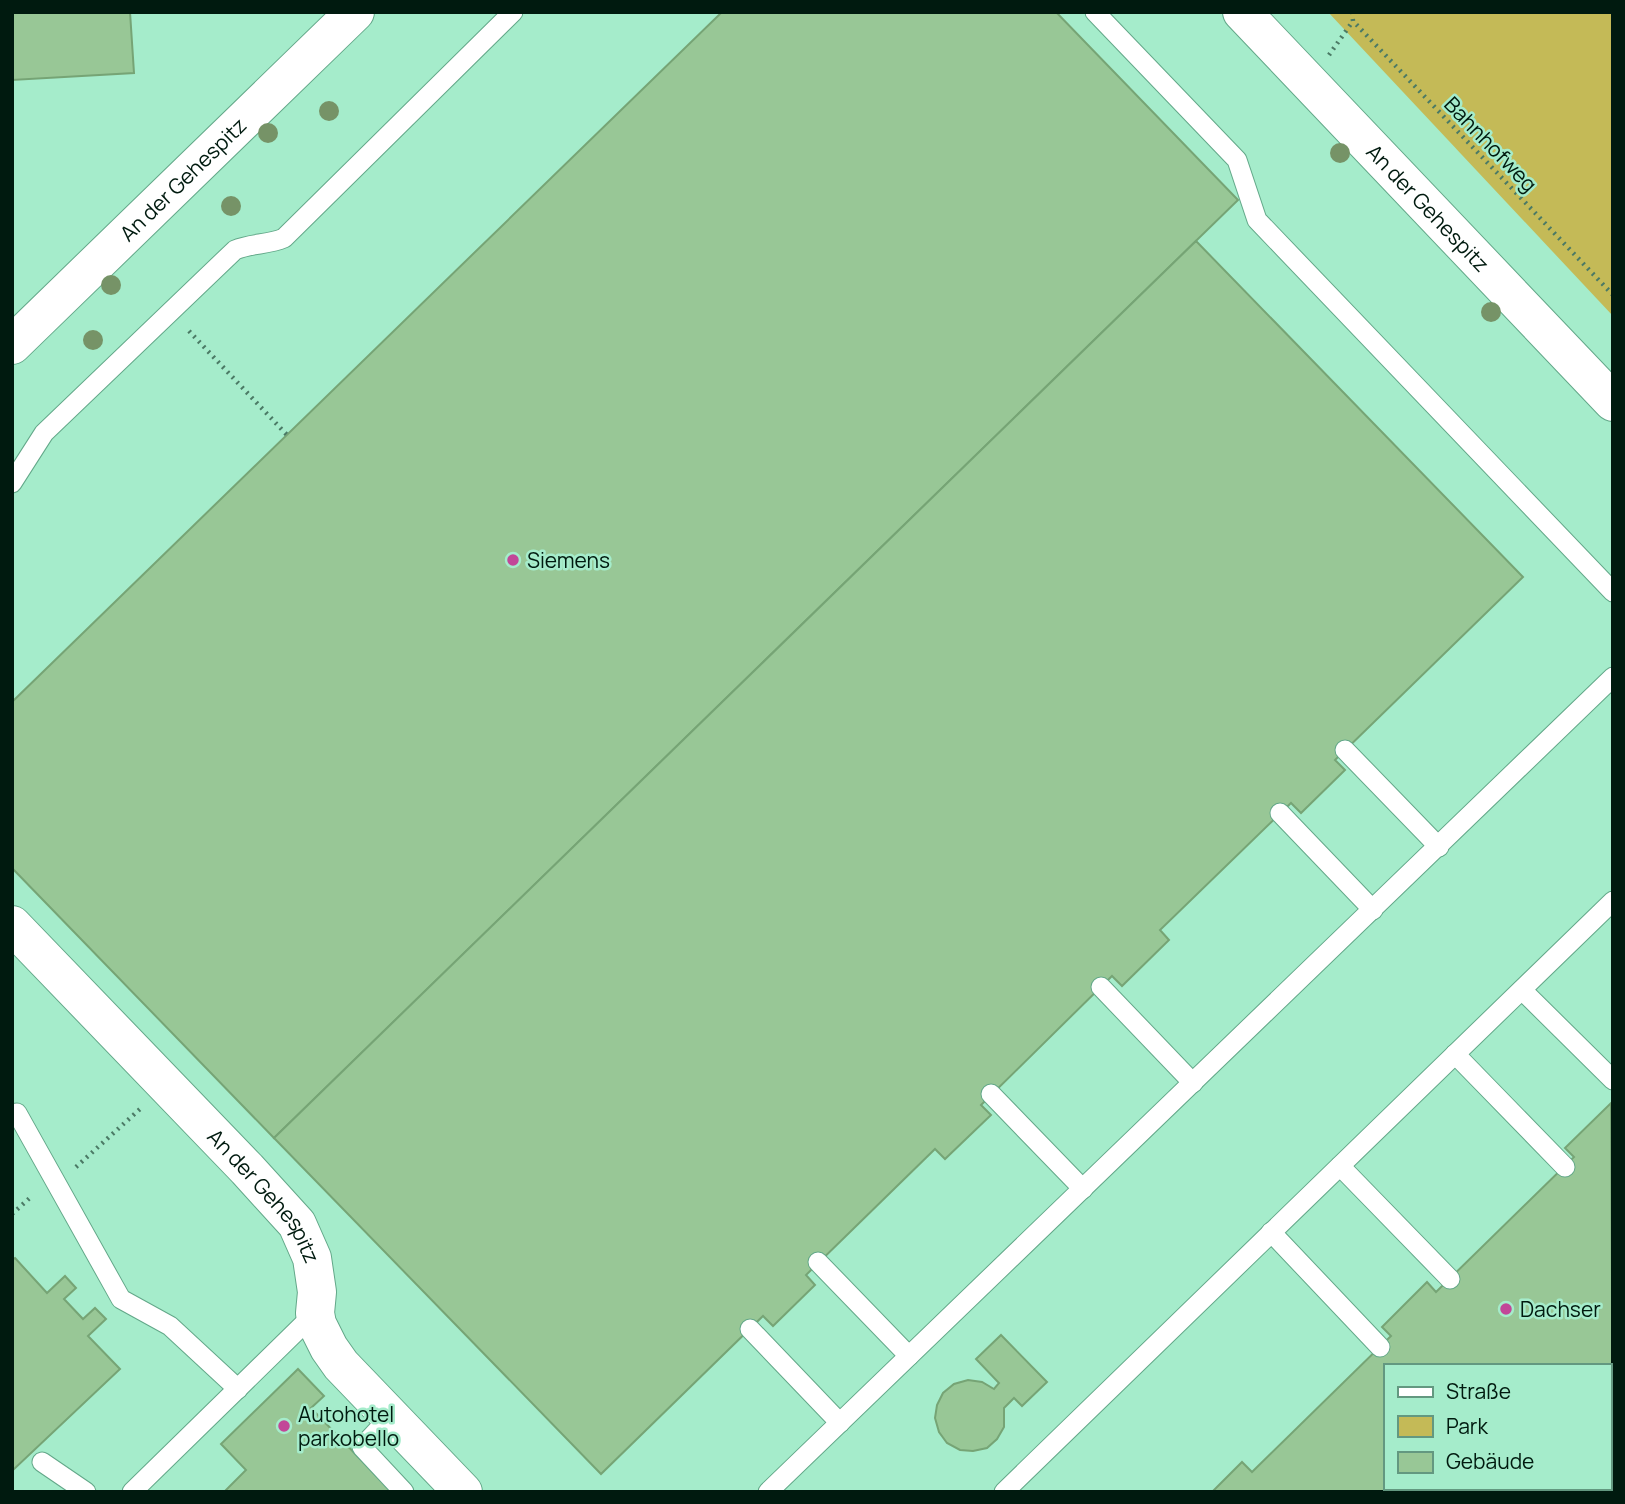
<svg xmlns="http://www.w3.org/2000/svg" width="1625" height="1504" viewBox="0 0 1625 1504" font-family="Manrope,sans-serif">
	<style>
		.green { fill: #c4ba57 }
		.building { fill: #98c796; stroke: #76a475; stroke-width: 2; fill-rule: evenodd }
		.lines { fill: none; stroke-linecap: round; stroke-linejoin: round }
		.lane-casing { stroke: #63a889; stroke-width: 21 }
		.street-casing { stroke: #63a889; stroke-width: 40 }
		.path { stroke: #4b7a65; stroke-width: 4.5; stroke-dasharray: 2 5; stroke-linecap: butt }
		.lane { stroke: #fff; stroke-width: 19 }
		.street { stroke: #fff; stroke-width: 38 }
		.tree { fill: #769367 }
		.poi-dot { fill: #c24798; stroke: #a5eccb; stroke-width: 2.5 }
		.labels { text-anchor: middle; dominant-baseline: central; stroke-width: 5; stroke-linejoin: round; paint-order: stroke }
		.street-label { font-size: 21px; fill: #001a0f; stroke: #a5eccb }
		.poi-label { font-size: 21px; fill: #001a0f; stroke: #a5eccb; text-anchor: start }
	</style>
	<rect width="100%" height="100%" fill="#a5eccb"/>
	<!-- green -->
	<path class="green" d="M1328 12H1613V316Z"/>
	<!-- building -->
	<g class="building">
		<path d="M12 12H130L134 73 12 80Z"/>
		<path d="M722 12H1056L1238 200 274 1138 12 868V702Z"/>
		<path d="M1196 241 1523 577 1335 760 1345 770 1301 813 1291 803 1160 930 1169 940 1122 986 1112 976 981 1105 991 1115 945 1159 935 1149 806 1275 815 1285 773 1326 763 1316 601 1474 274 1138Z"/>
		<path d="M1611 1103 1613 1492H1212L1242 1462 1252 1472 1391 1336 1382 1327 1427 1282 1436 1292 1574 1157 1565 1148ZM1385 1366H1609V1488H1385Z"/>
		<path d="M15 1258 47 1293 65 1276 76 1288 64 1299 83 1319 95 1308 106 1319 88 1336 120 1369 12 1471V1260Z"/>
		<path d="M1001 1335 1047 1382 1022 1406 1014 1398 1004 1408V1427L997 1439 987 1448 973 1451 960 1450 947 1443 939 1432 935 1418 937 1405 943 1393 954 1384 968 1380 982 1382 994 1389 999 1383 976 1359Z"/>
		<path d="M298 1369 324 1396 311 1408 392 1492H224L246 1470 221 1444Z"/>
	</g>
	<g class="lines">
		<!-- lane casing -->
		<g class="lane-casing">
			<g id="lane">
				<path d="M1095 12 1237 160 1257 220 1613 592"/>
				<path d="M12 483 44 433 235 250C251 243 268 245 284 238L513 12"/>
				<path d="M1345 750 1439 847"/>
				<path d="M1280 813 1373 910"/>
				<path d="M1101 987 1193 1083"/>
				<path d="M1522 990 1613 1080"/>
				<path d="M1455 1054 1565 1167"/>
				<path d="M991 1094 1083 1189"/>
				<path d="M17 1113 121 1299 170 1326 238 1389"/>
				<path d="M1340 1166 1450 1279"/>
				<path d="M1271 1232 1380 1347"/>
				<path d="M818 1262 909 1356"/>
				<path d="M750 1329 840 1423"/>
				<path d="M390 1417 362 1447 404 1492"/>
				<path d="M42 1462 86 1492"/>
				<path d="M132 1492 315 1313"/>
				<path d="M768 1492 1613 677"/>
				<path d="M1004 1492 1613 901"/>
			</g>
		</g>
		<!-- street casing -->
		<g class="street-casing">
			<g id="street">
				<path id="s1" d="M1242 12 1613 402"/>
				<path id="s2" d="M12 345 355 12"/>
				<path id="s3" d="M12 925 247 1169 297 1224 312 1258 317 1292 315 1313 317 1324 329 1348 341 1365 463 1492"/>
			</g>
		</g>
		<!-- path -->
		<g class="path">
			<path d="M1352 12 1353 21 1613 295"/>
			<path d="M1329 55 1353 21"/>
			<path d="M189 331 287 435"/>
			<path d="M76 1167 140 1109"/>
			<path d="M12 1214 32 1196"/>
		</g>
		<!-- lane -->
		<use href="#lane" class="lane"/>
		<!-- street -->
		<use href="#street" class="street"/>
	</g>
	<!-- trees -->
	<g class="tree">
		<circle cx="329" cy="111" r="10"/>
		<circle cx="268" cy="133" r="10"/>
		<circle cx="1340" cy="153" r="10"/>
		<circle cx="231" cy="206" r="10"/>
		<circle cx="111" cy="285" r="10"/>
		<circle cx="1491" cy="312" r="10"/>
		<circle cx="93" cy="340" r="10"/>
	</g>
	<!-- markers -->
	<g class="poi-dot">
		<circle cx="513" cy="560" r="7"/>
		<circle cx="1506" cy="1309" r="7"/>
		<circle cx="284" cy="1426" r="7"/>
	</g>
	<g class="labels">
		<!-- street labels -->
		<g class="street-label">
			<text transform="translate(1491 144) rotate(46)">Bahnhofweg</text>
			<text stroke="none"><textPath href="#s2" startOffset="238">An der Gehespitz</textPath></text>
			<text stroke="none"><textPath href="#s1" startOffset="270">An der Gehespitz</textPath></text>
			<text stroke="none"><textPath href="#s3" startOffset="371">An der Gehespitz</textPath></text>
		</g>
		<!-- poi labels -->
		<g class="poi-label">
			<text x="527" y="560">Siemens</text>
			<text x="1520" y="1309">Dachser</text>
			<text x="298" y="1414">Autohotel<tspan x="298" dy="24">parkobello</tspan></text>
		</g>
	</g>
	<!-- border -->
	<rect width="1625" height="1504" fill="none" stroke="#001a0f" stroke-width="28"/>
	<!-- legend -->
	<rect x="1384" y="1364" width="228" height="126" fill="#a5eccb" stroke="#639880" stroke-width="2"/>
	<rect x="1398" y="1387" width="35" height="10" fill="#ffffff" stroke="#639880" stroke-width="2"/>
	<text x="1446" y="1399" font-size="21" fill="#001a0f">Straße</text>
	<rect x="1398" y="1416" width="35" height="21" fill="#c4ba57" stroke="#639880" stroke-width="2"/>
	<text x="1446" y="1434" font-size="21" fill="#001a0f">Park</text>
	<rect x="1398" y="1452" width="35" height="21" fill="#98c796" stroke="#639880" stroke-width="2"/>
	<text x="1446" y="1469" font-size="21" fill="#001a0f">Gebäude</text>
</svg>
